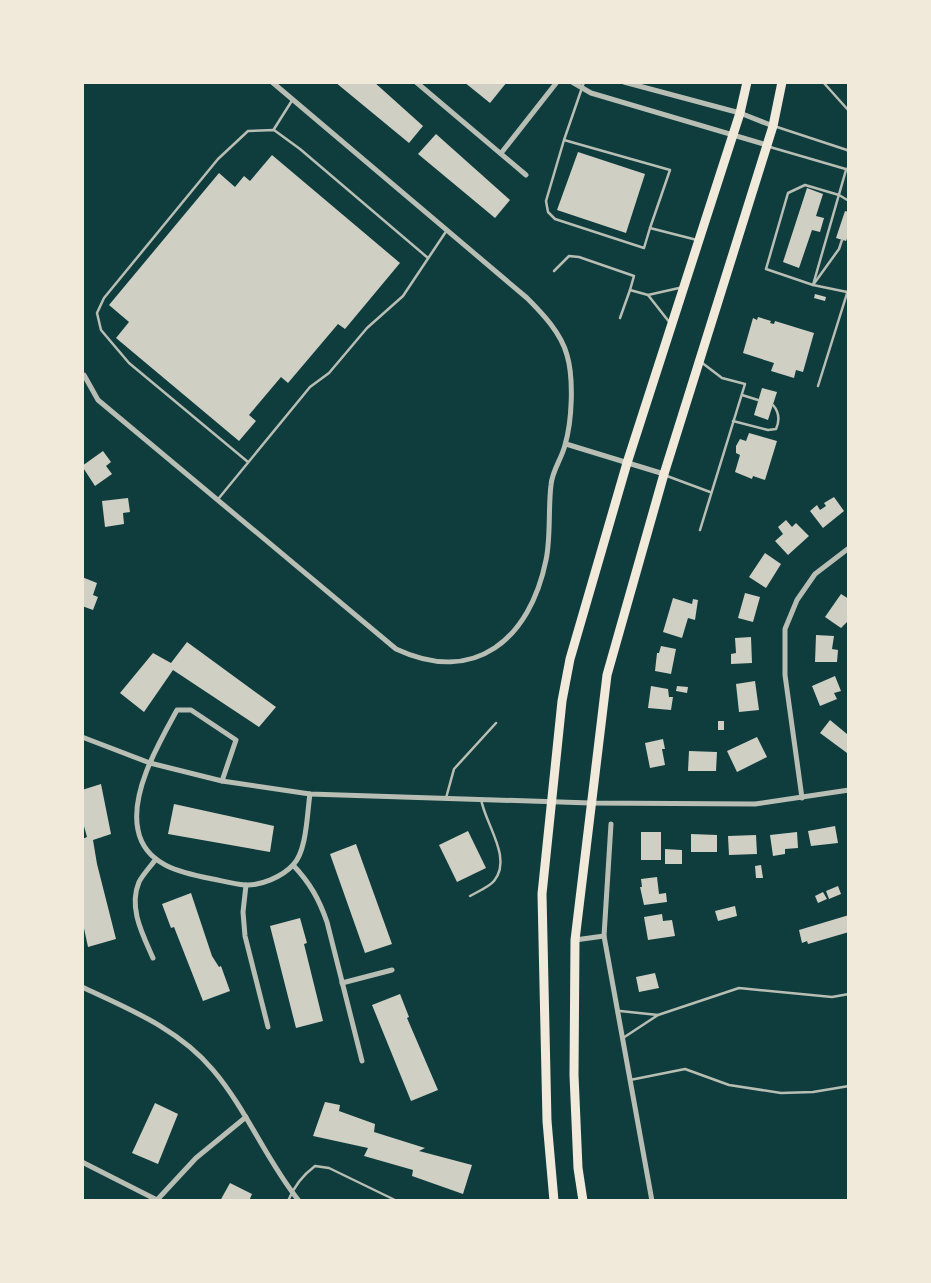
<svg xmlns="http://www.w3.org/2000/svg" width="931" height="1283" viewBox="0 0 931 1283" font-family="'DejaVu Sans',sans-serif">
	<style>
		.building { fill: #cfcfc3 }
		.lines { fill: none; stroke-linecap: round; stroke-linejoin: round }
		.service { stroke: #b8beb3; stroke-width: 2.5 }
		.minor { stroke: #b8beb3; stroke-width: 5 }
		.primary { stroke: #f1e9da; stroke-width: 9 }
	</style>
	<rect width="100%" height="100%" fill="#0f3d3e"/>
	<!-- building -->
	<g class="building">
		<path d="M335 82H374L423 126 409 143Z"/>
		<path d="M464 82H507L490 103Z"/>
		<path d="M436 134 510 200 495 218 418 154Z"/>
		<path d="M578 152 645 174 626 233 557 210Z"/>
		<path d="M272 155 400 263 345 329 338 324 288 383 281 377 249 415 256 421 239 441 116 338 129 322 109 305 219 173 235 187 244 176 250 181Z"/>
		<path d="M807 188 823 194 816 216 824 218 820 232 812 230 799 268 783 262Z"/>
		<path d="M845 211 849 212V234L846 241 836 238Z"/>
		<path d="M815 294 826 297 825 301 814 298Z"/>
		<path d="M758 317 771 321 770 323 774 324 775 321 814 333 803 372 796 370 794 378 771 371 774 363 743 353 753 318 757 320Z"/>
		<path d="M762 388 777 392 768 420 754 415Z"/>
		<path d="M749 433 777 441 765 480 753 476 752 479 735 472 740 455 736 453V446L740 439 746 441Z"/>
		<path d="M103 451 111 462 106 466 112 474 95 486 82 466Z"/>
		<path d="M834 497 844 511 823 528 810 511 817 505 820 510 826 506 824 503Z"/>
		<path d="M128 498 130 512 123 513 124 524 105 527 102 501Z"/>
		<path d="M786 520 792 527 796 523 809 536 788 555 775 541 783 534 778 527Z"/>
		<path d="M765 553 781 564 766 588 749 577Z"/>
		<path d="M82 577 97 583 93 595 98 597 93 610 82 606Z"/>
		<path d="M745 593 760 597 753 622 738 618Z"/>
		<path d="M841 594 849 599 848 621 841 628 825 617Z"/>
		<path d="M673 598 692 604 693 599 698 600 695 620 688 618 682 638 663 632Z"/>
		<path d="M816 635 834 636 832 649 838 650 837 662H815Z"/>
		<path d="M751 637 752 663 731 664V654L736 653 735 638Z"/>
		<path d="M187 642 276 707 259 727 173 670 144 712 120 693 153 653 171 663Z"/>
		<path d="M661 646 676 649 671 674 655 671 657 653H659Z"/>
		<path d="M835 676 841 691 834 693 837 699 820 706 812 686Z"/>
		<path d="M755 681 759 710 739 712 736 684Z"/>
		<path d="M651 686 668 689 669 697H673L671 710 648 708Z"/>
		<path d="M677 686 688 687 687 693 676 691Z"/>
		<path d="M830 720 847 734 849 731 847 753 820 733Z"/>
		<rect x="718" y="721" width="6" height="9"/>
		<path d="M757 737 767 757 737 772 727 751Z"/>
		<path d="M663 739 665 749H662L665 765 650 768 645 743Z"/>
		<path d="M689 751 717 752 716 771H688Z"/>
		<path d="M101 784 111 834 93 840 97 864 116 939 88 947 82 919V839L87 837 82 819V790Z"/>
		<path d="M174 804 274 826 270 852 168 834Z"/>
		<path d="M835 826 838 843 811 846 808 831Z"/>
		<path d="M468 831 486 868 457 882 439 845Z"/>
		<rect x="641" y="832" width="20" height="28"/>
		<path d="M797 832 798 848 785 849V854L773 856 770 835Z"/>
		<path d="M691 834 717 835V852H691Z"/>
		<path d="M756 835 757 854 729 855 728 836Z"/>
		<path d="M356 844 392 944 365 953 330 854Z"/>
		<path d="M665 849 682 850V864H665Z"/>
		<path d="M761 865 763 878H756L755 866Z"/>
		<path d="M657 877 659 894 666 893 667 902 644 905 640 887H642L641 879Z"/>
		<path d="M838 886 841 894 829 899 826 891Z"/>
		<path d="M823 892 827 899 818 903 815 896Z"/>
		<path d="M191 893 212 956 219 967 221 966 230 991 203 1001 174 927 171 928 162 904Z"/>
		<path d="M735 906 737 916 718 921 715 911Z"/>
		<path d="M662 914 663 921 672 920 675 936 648 940 644 917Z"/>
		<path d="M849 915V932L808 944 807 941 802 943 799 930Z"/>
		<path d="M300 918 307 943 304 944 323 1021 296 1028 270 926Z"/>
		<path d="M655 973 659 988 639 992 636 977Z"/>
		<path d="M400 994 409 1017 407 1018 438 1090 411 1101 372 1005Z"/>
		<path d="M325 1102 340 1105 339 1111 375 1124 374 1132 425 1148 419 1151 472 1165 463 1194 412 1176 413 1170 364 1156 368 1148 313 1136Z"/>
		<path d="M155 1103 178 1114 158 1164 132 1153Z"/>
		<path d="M230 1183 252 1194 249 1201H220Z"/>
	</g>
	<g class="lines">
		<!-- service -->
		<g class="service">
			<path d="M584 82 564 140 670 170 650 228 697 240"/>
			<path d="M823 82 849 111"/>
			<path d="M777 127 847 150 849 152"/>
			<path d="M274 129 293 99"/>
			<path d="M564 140 546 201 548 212 555 219 644 248 650 228"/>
			<path d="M770 147 849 170"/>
			<path d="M849 167 846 170 813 285 766 269 788 193 805 185 839 195 849 201"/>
			<path d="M842 240 839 249 813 285 847 292"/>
			<path d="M554 271 569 256 579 257 634 276 630 290"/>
			<path d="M648 295 670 323"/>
			<path d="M620 318 630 290 648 295 679 288"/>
			<path d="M818 386 849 287"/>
			<path d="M742 395 758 400"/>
			<path d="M733 421 768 430 776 429C780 420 779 412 773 405"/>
			<path d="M248 462 129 363 101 330 97 313 104 298 218 159 248 131 274 130 300 149 428 258"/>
			<path d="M667 476 710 492"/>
			<path d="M219 498 310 387 329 373 367 328 403 296 447 230"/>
			<path d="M700 530 745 384 722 378 701 362"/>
			<path d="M446 798 454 769 496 723"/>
			<path d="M470 896C477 892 489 887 494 881 513 858 485 824 481 799"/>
			<path d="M620 1011 658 1015"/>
			<path d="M623 1038 658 1015 739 988 832 997 849 994"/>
			<path d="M630 1080 685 1069 729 1085 781 1093 813 1092 849 1086"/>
			<path d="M288 1201C294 1186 303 1175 315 1166L329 1168 397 1201"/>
		</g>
		<!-- minor -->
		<g class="minor">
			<path d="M416 82 526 175"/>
			<path d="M572 82 591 93 767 145"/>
			<path d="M624 82 740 113 773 126"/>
			<path d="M502 152 557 82"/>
			<path d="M84 375 98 400 396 649C475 686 530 639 546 560 551 536 548 510 551 485 552 471 562 458 565 445 572 421 574 379 567 355 561 333 543 314 527 298L272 82"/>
			<path d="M566 444 664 474"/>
			<path d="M82 737 150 763 222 781 310 794 590 803 755 804 849 790"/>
			<path d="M222 781 236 740 191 710H177C159 743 130 792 138 830 145 866 183 873 213 879 223 881 234 884 245 885 260 886 282 877 293 865 307 851 307 813 310 794"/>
			<path d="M802 798 785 675V629L797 600 815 574 849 548"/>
			<path d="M611 824 604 936 652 1201"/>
			<path d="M293 865C310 883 319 899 327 922L362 1061"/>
			<path d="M246 885 243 912 245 936 268 1027"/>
			<path d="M575 940 604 936"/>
			<path d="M153 958C143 935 128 908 139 882 143 874 151 866 156 859"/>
			<path d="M342 983 392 970"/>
			<path d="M82 987C129 1009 179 1029 213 1070 247 1110 266 1160 299 1201"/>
			<path d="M82 1162 157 1200 196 1158 246 1117"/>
		</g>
		<!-- primary -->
		<g class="primary">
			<path d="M554 1201 547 1121 542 894 562 701 570 659 627 463 740 113 747 82"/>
			<path d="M583 1201 578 1168 574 1075 575 940 607 675 664 474 773 126 782 82"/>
		</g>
	</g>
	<!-- border -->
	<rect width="931" height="1283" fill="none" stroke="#f1e9da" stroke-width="168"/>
</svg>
